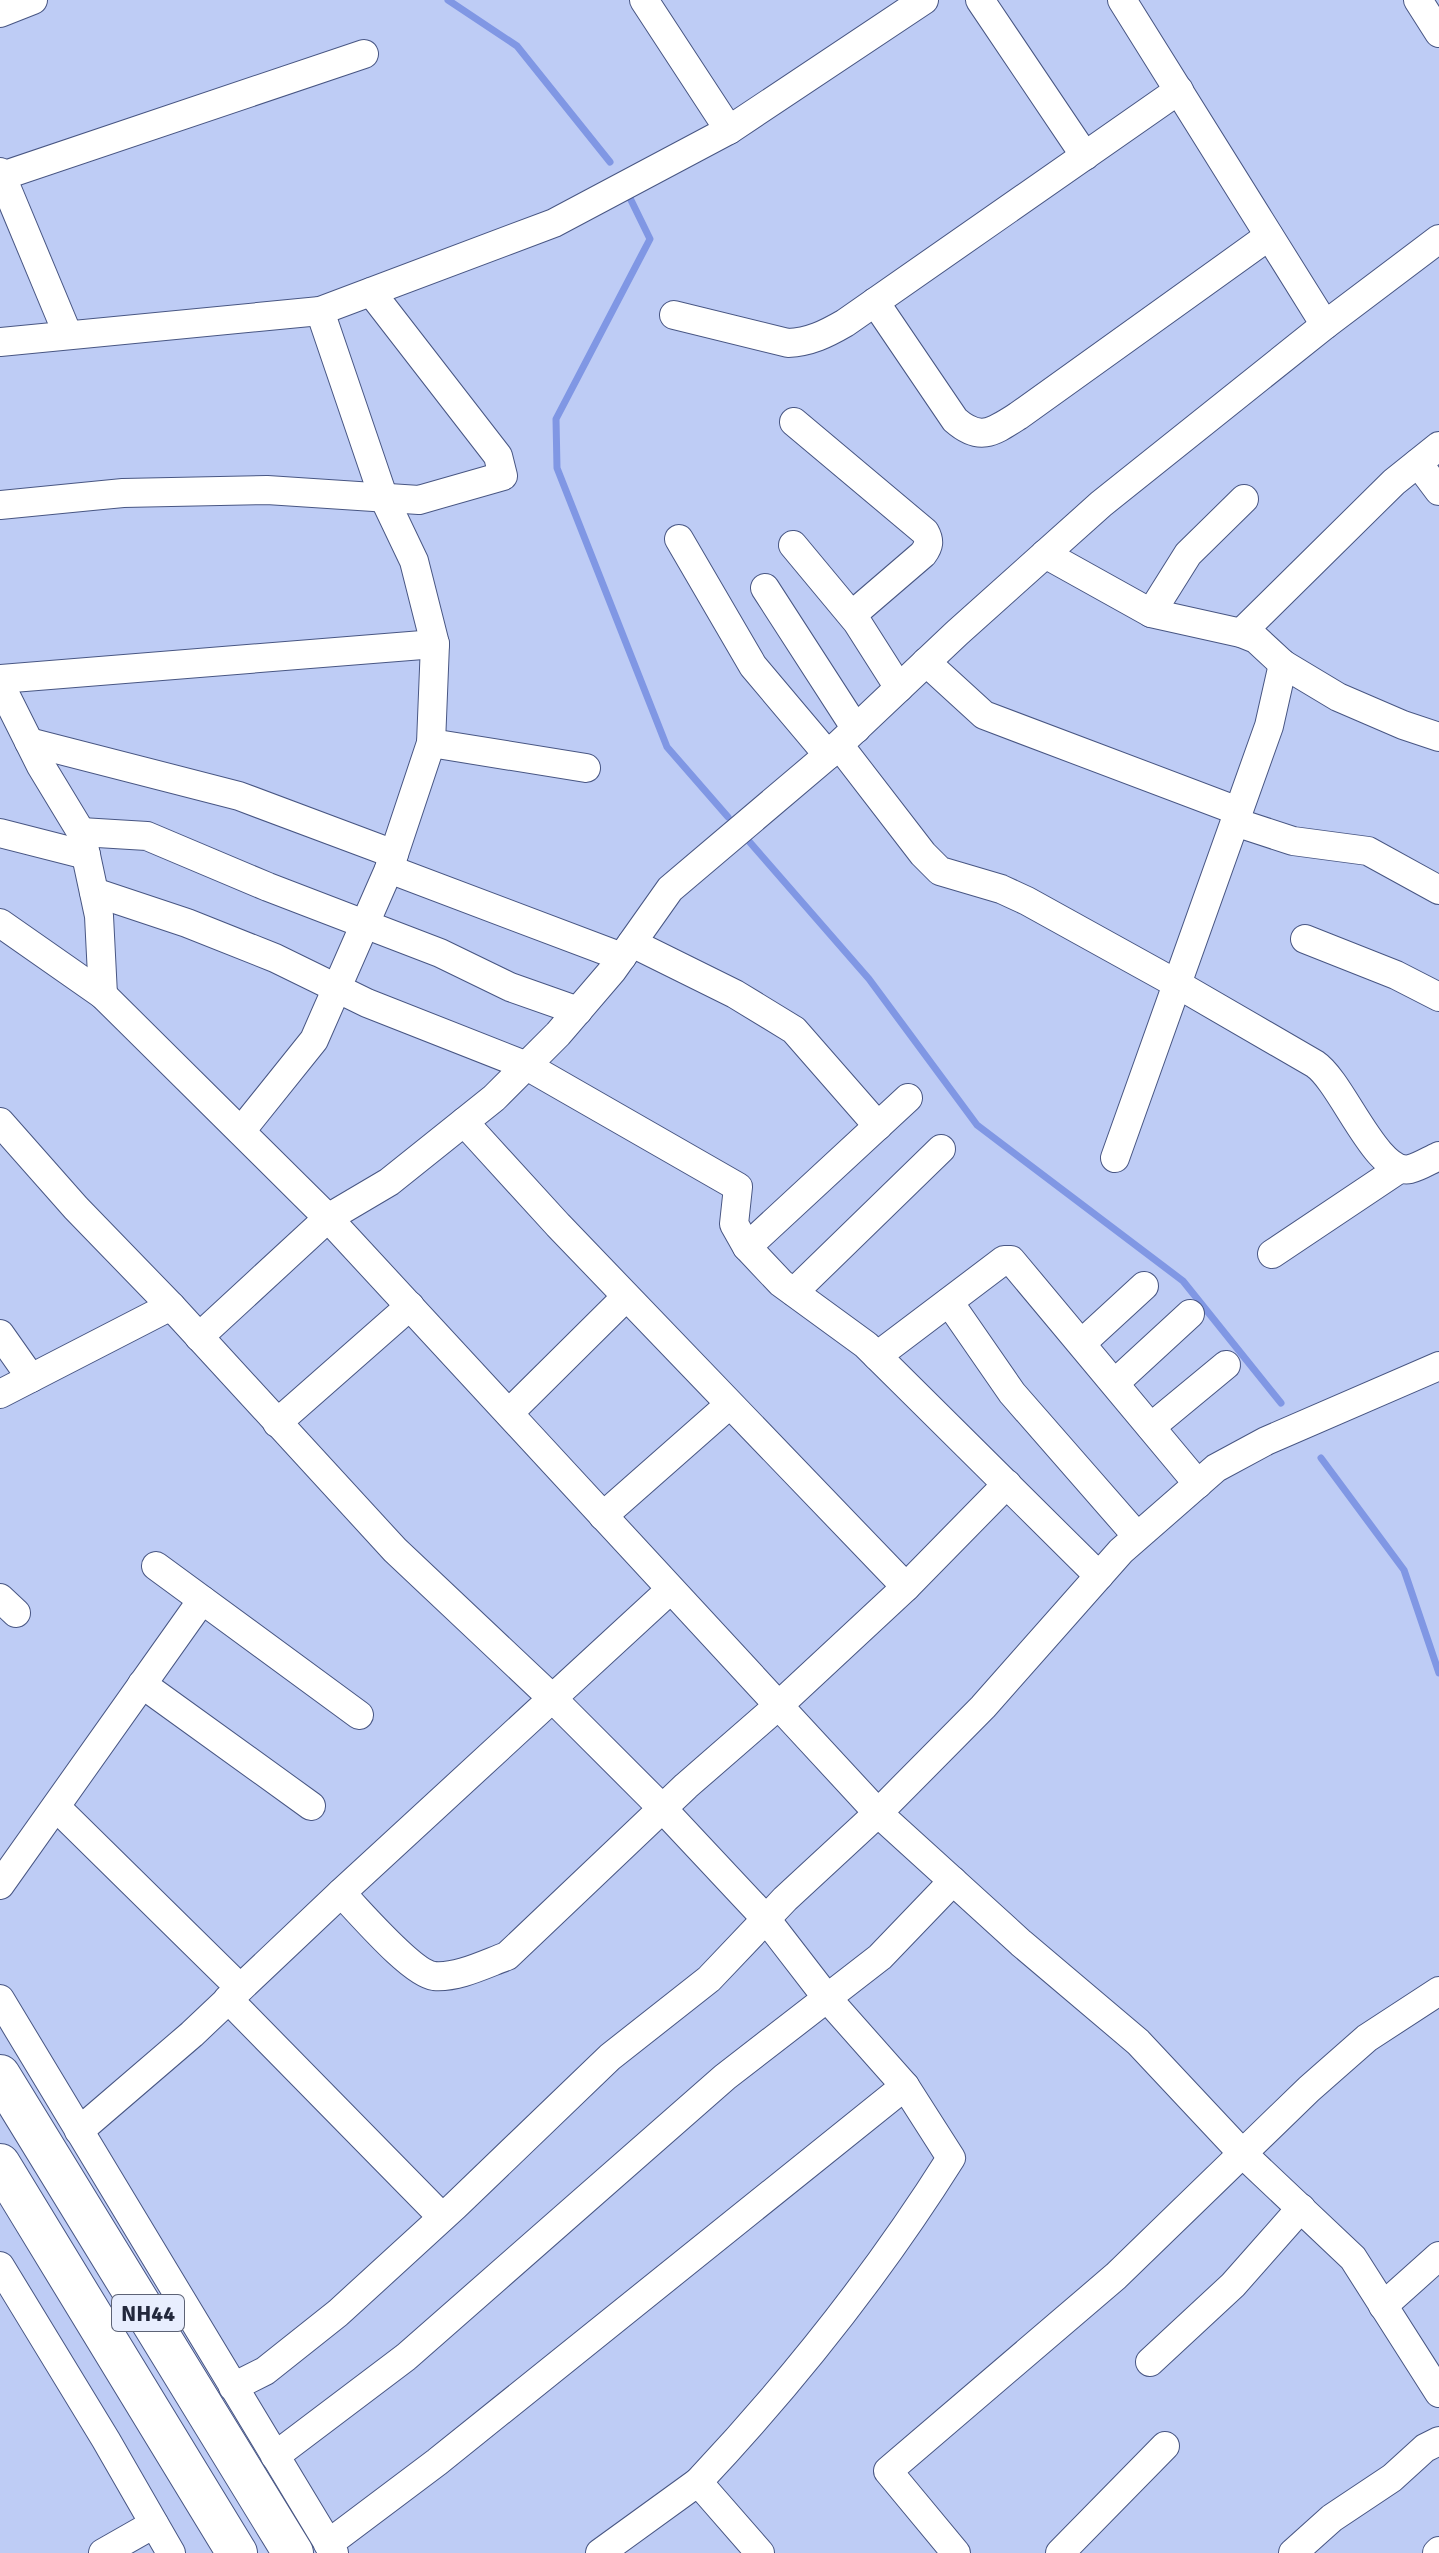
<svg xmlns="http://www.w3.org/2000/svg" width="1439" height="2553" viewBox="0 0 1439 2553" font-family="Signika,sans-serif">
	<style>
		.lines { fill: none; stroke-linecap: round; stroke-linejoin: round }
		.stream { stroke: #8097e4; stroke-width: 7 }
		.minor-casing { stroke: #485683; stroke-width: 30 }
		.highway-casing { stroke: #485683; stroke-width: 42 }
		.minor { stroke: #fff; stroke-width: 28 }
		.highway { stroke: #fff; stroke-width: 40 }
		.labels { text-anchor: middle; dominant-baseline: central; stroke-width: 6; stroke-linejoin: round; paint-order: stroke }
		.shield { fill: #e8eefe; stroke: #5d6376; stroke-width: 2 }
		.shield-label { font-size: 22px; font-weight: bold; fill: #22283c }
	</style>
	<rect width="100%" height="100%" fill="#beccf5"/>
	<g class="lines">
		<!-- stream -->
		<g class="stream">
			<path d="M448 0 517 46 610 162"/>
			<path d="M629 196 650 239 556 419 557 468 667 747 728 817"/>
			<path d="M747 839 869 979 977 1125 1183 1281 1281 1403"/>
			<path d="M1321 1458 1404 1570 1439 1673"/>
		</g>
		<!-- minor casing -->
		<g class="minor-casing">
			<g id="minor">
				<path d="M644 0 729 130"/>
				<path d="M980 0 1085 156"/>
				<path d="M1122 0 1325 325"/>
				<path d="M1418 0 1439 33"/>
				<path d="M0 13 33 0"/>
				<path d="M0 172 68 335"/>
				<path d="M2 176 364 54"/>
				<path d="M875 302 955 420C980 442 993 432 1018 416L1269 236"/>
				<path d="M674 315 788 343C810 342 826 334 845 323L1179 90"/>
				<path d="M0 342 320 311 554 223 729 130 924 0"/>
				<path d="M794 422 925 532C930 541 929 546 923 554L852 615"/>
				<path d="M1418 463 1439 491"/>
				<path d="M0 505 123 493 267 490 419 500 503 476 498 456 371 292"/>
				<path d="M679 539 753 666 828 755"/>
				<path d="M793 545 857 622 899 688"/>
				<path d="M1045 554 1151 613 1241 633 1256 639 1283 664 1338 697 1403 725 1439 737"/>
				<path d="M765 588 856 729"/>
				<path d="M1151 613 1188 554 1244 499"/>
				<path d="M1241 633 1394 482 1439 446"/>
				<path d="M926 662 984 715 1238 811"/>
				<path d="M0 679 435 644"/>
				<path d="M0 684 41 766 81 832 99 916 103 995"/>
				<path d="M29 742 239 796 394 854"/>
				<path d="M431 743 586 768"/>
				<path d="M839 745 923 854 940 871 1001 889 1027 901 1177 984 1315 1064C1343 1083 1376 1176 1410 1169 1419 1167 1430 1160 1439 1156"/>
				<path d="M1235 822 1293 841 1368 851 1439 890"/>
				<path d="M81 832 147 836 268 887 440 953 510 987 578 1011"/>
				<path d="M0 833 86 855"/>
				<path d="M389 869 622 957"/>
				<path d="M94 892 187 923 275 958 367 1003 527 1066 738 1187 734 1224 747 1247 781 1283 866 1345 1099 1576"/>
				<path d="M0 923 103 995 328 1218 878 1813 1021 1943 1138 2042 1243 2154 1353 2258 1439 2393"/>
				<path d="M1305 939 1396 975 1439 997"/>
				<path d="M632 943 735 994 794 1030 878 1126"/>
				<path d="M0 1122 76 1208 171 1306 395 1550 553 1699 662 1808 766 1919 827 1998 905 2086"/>
				<path d="M241 1131 314 1040 389 869 431 743 435 644 414 561 383 496 320 311"/>
				<path d="M1115 1158 1269 726 1283 664"/>
				<path d="M747 1247 908 1098"/>
				<path d="M1272 1254 1399 1169"/>
				<path d="M794 1292 941 1149"/>
				<path d="M949 1302 1012 1393 1137 1536"/>
				<path d="M0 1334 31 1378"/>
				<path d="M199 1337 328 1218 389 1182 494 1098 558 1034 612 971 670 889 828 755 957 633 1101 504 1325 325 1439 239"/>
				<path d="M1082 1343 1144 1286"/>
				<path d="M877 1356 1004 1260H1011L1198 1484"/>
				<path d="M1115 1383 1190 1314"/>
				<path d="M0 1394 171 1306"/>
				<path d="M509 1413 626 1297"/>
				<path d="M277 1423 410 1306"/>
				<path d="M1151 1427 1226 1365"/>
				<path d="M603 1516 729 1405"/>
				<path d="M156 1566 359 1715"/>
				<path d="M906 1587 1007 1484"/>
				<path d="M0 1598 16 1613"/>
				<path d="M142 1684 311 1806"/>
				<path d="M56 1807 240 1988"/>
				<path d="M0 1885 202 1600"/>
				<path d="M341 1893C359 1911 411 1973 434 1976 458 1978 485 1964 507 1956L686 1786 778 1706 906 1587 558 1225 464 1122"/>
				<path d="M0 1999 334 2553"/>
				<path d="M228 1999 442 2217"/>
				<path d="M79 2131 192 2034 341 1893 670 1590"/>
				<path d="M0 2266 106 2440 171 2553"/>
				<path d="M1383 2306 1439 2256"/>
				<path d="M1150 2362 1233 2285 1301 2208"/>
				<path d="M233 2387 265 2371 338 2313 455 2206 610 2057 709 1979 785 1899 878 1813 983 1707 1121 1551 1216 1468 1266 1441 1439 1366"/>
				<path d="M275 2456 406 2357 725 2077 880 1957 953 1881"/>
				<path d="M328 2544 437 2462 905 2086 951 2158C876 2277 794 2380 698 2482"/>
				<path d="M103 2553 154 2524"/>
				<path d="M600 2553 698 2482 760 2553"/>
				<path d="M956 2553 888 2471 1116 2276 1309 2089 1367 2038 1439 1991"/>
				<path d="M1060 2553 1165 2446"/>
				<path d="M1293 2553 1332 2518 1392 2478 1425 2448 1439 2441"/>
				<path d="M1437 2553 1439 2551"/>
			</g>
		</g>
		<!-- highway casing -->
		<g class="highway-casing">
			<g id="highway">
				<path d="M0 2075 293 2553"/>
				<path d="M0 2164 237 2553"/>
			</g>
		</g>
		<!-- minor -->
		<use href="#minor" class="minor"/>
		<!-- highway -->
		<use href="#highway" class="highway"/>
	</g>
	<g class="labels">
		<!-- shield labels -->
		<rect class="shield" x="112" y="2295" width="72" height="36" rx="6"/>
		<g class="shield-label">
			<text x="148" y="2313">NH44</text>
		</g>
	</g>
</svg>
